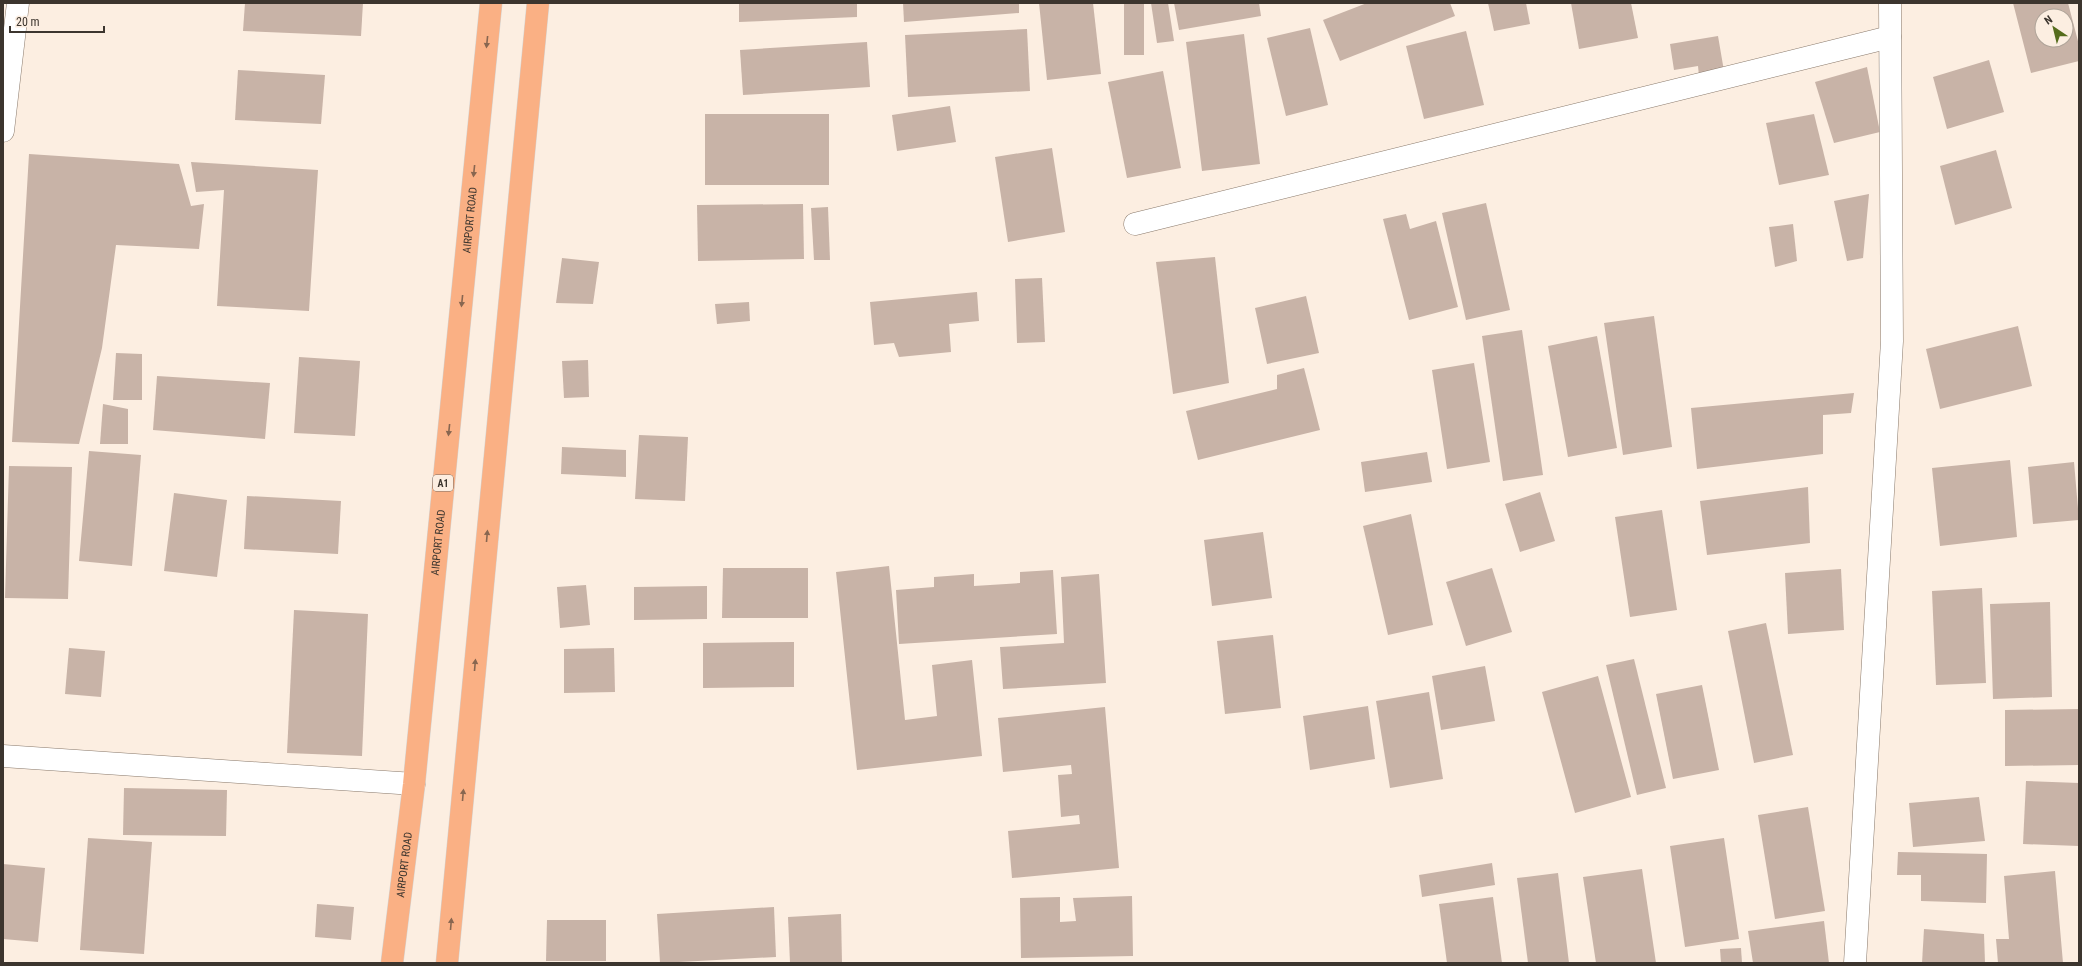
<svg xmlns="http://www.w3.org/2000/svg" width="2082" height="966" viewBox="0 0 2082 966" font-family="'Roboto Condensed',sans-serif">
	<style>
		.building { fill: #c8b3a7; fill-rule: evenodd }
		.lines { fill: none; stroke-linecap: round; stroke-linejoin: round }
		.minor-casing { stroke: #89796b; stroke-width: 23 }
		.trunk-casing { stroke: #d4d3d1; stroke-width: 23 }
		.minor { stroke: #fff; stroke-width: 22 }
		.trunk { stroke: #fab084; stroke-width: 22 }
		.oneway { fill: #886650 }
		.labels { text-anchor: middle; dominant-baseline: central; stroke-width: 4; stroke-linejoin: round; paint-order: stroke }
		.shield { fill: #fceee1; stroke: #766c64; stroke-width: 1 }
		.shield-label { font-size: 10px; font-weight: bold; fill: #3c352e }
		.street-label { font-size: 11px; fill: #3c352e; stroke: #fceee1 }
	</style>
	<rect width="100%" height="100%" fill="#fceee1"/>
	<!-- building -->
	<g class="building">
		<path d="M245 3H363L361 36 243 31Z"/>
		<path d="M739 3H857V17L739 22Z"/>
		<path d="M903 3H1019V13L904 22Z"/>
		<path d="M1039 3H1093L1101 74 1047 80Z"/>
		<rect x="1124" y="3" width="20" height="52"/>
		<path d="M1151 3H1168L1174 41 1157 43Z"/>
		<path d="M1174 3H1259L1261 16 1179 30Z"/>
		<path d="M1367 3H1450L1455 16 1340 61 1323 20Z"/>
		<path d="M1488 3H1526L1530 24 1494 31Z"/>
		<path d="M1571 3H1631L1638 38 1579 49Z"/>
		<path d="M2013 3H2068L2079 45V61L2031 73ZM2042 16H2066V40H2042Z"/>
		<path d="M1310 28 1328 105 1286 116 1267 38Z"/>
		<path d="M1027 29 1030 91 908 97 905 35Z"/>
		<path d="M1466 31 1484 105 1424 119 1406 46Z"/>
		<path d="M1244 34 1260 164 1202 171 1186 42Z"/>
		<path d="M1718 36 1724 71 1699 76 1698 66 1674 70 1670 44Z"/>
		<path d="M867 42 870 87 743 95 740 50Z"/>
		<path d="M1989 60 2004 112 1947 129 1933 77Z"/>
		<path d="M1867 67 1880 132 1834 143 1815 82Z"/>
		<path d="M238 70 325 75 321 124 235 120Z"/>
		<path d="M1163 71 1181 168 1127 178 1108 82Z"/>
		<path d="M950 106 956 142 897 151 892 115Z"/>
		<rect x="705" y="114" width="124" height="71"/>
		<path d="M1814 114 1829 175 1779 185 1766 123Z"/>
		<path d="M1052 148 1065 232 1008 242 995 157Z"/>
		<path d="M1996 150 2012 208 1955 225 1940 166Z"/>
		<path d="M29 154 179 164 191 206 204 204 199 249 116 245 102 348 79 444 12 442Z"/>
		<path d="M191 162 318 170 309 311 217 306 224 190 196 192Z"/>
		<path d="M1869 194 1863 258 1847 261 1834 201Z"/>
		<path d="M1486 203 1510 310 1466 320 1442 213Z"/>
		<path d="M803 204 804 259 698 261 697 205Z"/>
		<path d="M828 207 830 260H814L811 208Z"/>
		<path d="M1406 214 1410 229 1436 221 1458 307 1409 320 1383 219Z"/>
		<path d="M1793 224 1797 261 1775 267 1769 227Z"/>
		<path d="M1215 257 1229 383 1173 394 1156 262Z"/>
		<path d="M562 258 599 262 593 304 556 303Z"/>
		<path d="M1042 278 1045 342 1017 343 1015 279Z"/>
		<path d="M977 292 979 321 949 324 951 352 899 357 894 343 874 345 870 302Z"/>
		<path d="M1306 296 1319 353 1267 364 1255 308Z"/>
		<path d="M749 302 750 321 717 324 715 304Z"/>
		<path d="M1654 316 1672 447 1623 455 1604 323Z"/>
		<path d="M2018 326 2032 386 1940 409 1926 349Z"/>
		<path d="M1522 330 1543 475 1503 481 1482 336Z"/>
		<path d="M1597 336 1617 448 1568 457 1548 346Z"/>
		<path d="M116 353 142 354V400H113Z"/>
		<path d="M299 357 360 361 355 436 294 433Z"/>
		<path d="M588 360 589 397 564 398 562 361Z"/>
		<path d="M1474 363 1490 462 1447 469 1432 370Z"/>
		<path d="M1304 368 1320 430 1198 460 1186 411 1277 389V375Z"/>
		<path d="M157 376 270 383 265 439 153 430Z"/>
		<path d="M1854 393 1851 413 1823 415V454L1697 469 1691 408Z"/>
		<path d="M103 404 128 409V444H100Z"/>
		<path d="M639 435 688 437 685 501 635 499Z"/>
		<path d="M562 447 626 450V477L561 474Z"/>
		<path d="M89 451 141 455 132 566 79 561Z"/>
		<path d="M1427 452 1432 482 1365 492 1361 462Z"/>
		<path d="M2010 460 2017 537 1940 546 1932 468Z"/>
		<path d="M2074 462 2079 520 2033 524 2028 467Z"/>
		<path d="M9 466 72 467 68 599 5 598Z"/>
		<path d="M1808 487 1810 543 1707 555 1700 501Z"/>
		<path d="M1540 492 1555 541 1520 552 1505 504Z"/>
		<path d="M174 493 227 500 217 577 164 571Z"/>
		<path d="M247 496 341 501 338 554 244 549Z"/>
		<path d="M1662 510 1677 610 1630 617 1615 517Z"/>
		<path d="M1411 514 1433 625 1388 635 1363 526Z"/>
		<path d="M1263 532 1272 598 1212 606 1204 540Z"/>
		<path d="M889 566 905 720 937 716 932 665 972 660 982 756 857 770 836 572Z"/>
		<path d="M723 568H808V618H722Z"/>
		<path d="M1492 568 1512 632 1466 646 1446 582Z"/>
		<path d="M1841 569 1844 630 1788 634 1785 573Z"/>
		<path d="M1053 570 1057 634 899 644 896 590 934 587V577L974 574V586L1020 583V572Z"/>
		<path d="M1099 574 1106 683 1003 689 1000 647 1064 643 1061 577Z"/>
		<path d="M586 585 590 625 560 628 557 587Z"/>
		<path d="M707 586V619L634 620V587Z"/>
		<path d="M1982 588 1986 683 1936 685 1932 591Z"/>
		<path d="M2050 602 2052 697 1993 699 1990 604Z"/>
		<path d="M294 610 368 614 362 756 287 753Z"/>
		<path d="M1766 623 1793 755 1754 763 1728 631Z"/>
		<path d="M1273 635 1281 708 1225 714 1217 641Z"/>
		<path d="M794 642V687L703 688V643Z"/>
		<path d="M69 648 105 651 101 697 65 694Z"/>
		<path d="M614 648 615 692 564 693V649Z"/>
		<path d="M1634 659 1666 788 1637 795 1606 665Z"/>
		<path d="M1485 666 1495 721 1441 730 1432 676Z"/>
		<path d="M1598 676 1631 797 1575 813 1542 692Z"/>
		<path d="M1702 685 1719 770 1673 779 1656 694Z"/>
		<path d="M1429 692 1443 779 1390 788 1376 701Z"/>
		<path d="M1368 706 1375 759 1310 770 1303 716Z"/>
		<path d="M1105 707 1119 868 1012 878 1008 831 1080 824 1079 815 1061 817 1058 775 1072 774 1071 765 1003 772 998 718Z"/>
		<path d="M2079 709V765L2005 766V710Z"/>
		<path d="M2026 781 2079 783V846L2023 844Z"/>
		<path d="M124 788 227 790 226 836 123 835Z"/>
		<path d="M1979 797 1985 841 1913 847 1909 803Z"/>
		<path d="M1808 807 1825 911 1775 919 1758 815Z"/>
		<path d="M88 838 152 842 144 954 80 950Z"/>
		<path d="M1724 838 1739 939 1685 947 1670 846Z"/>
		<path d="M1898 852 1987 854 1986 903 1921 901V875H1897Z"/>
		<path d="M1492 863 1495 885 1422 897 1419 875Z"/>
		<path d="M3 864 45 868 38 942 3 939Z"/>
		<path d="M1642 869 1656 963H1596L1583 877Z"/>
		<path d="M2055 871 2063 963H1998L1996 939H2009L2004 876Z"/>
		<path d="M1558 873 1569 963H1528L1517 878Z"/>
		<path d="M1132 896 1133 956 1021 958 1020 898 1060 897V922L1076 921 1073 898Z"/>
		<path d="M1493 897 1502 963H1447L1439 904Z"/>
		<path d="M317 904 354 907 351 940 315 937Z"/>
		<path d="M774 907 776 957 660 963 657 914Z"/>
		<path d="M841 914 842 963H790L788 917Z"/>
		<path d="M547 920H606V961H546Z"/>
		<path d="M1824 921 1829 963H1753L1748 931Z"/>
		<path d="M1924 929 1984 934 1985 963H1922Z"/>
		<path d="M1741 948 1742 963H1721L1720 949Z"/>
	</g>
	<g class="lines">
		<!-- minor casing -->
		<g class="minor-casing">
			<g id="minor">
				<path d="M3 131 18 3"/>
				<path d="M1135 224 1890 37"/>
				<path d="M3 756 414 784"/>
				<path d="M1855 963 1892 341 1890 3"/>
			</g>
		</g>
		<!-- trunk casing -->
		<g class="trunk-casing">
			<g id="trunk">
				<path id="s1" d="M392 963 414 784 491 3"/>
				<path d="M447 963 538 3"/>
			</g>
		</g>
		<!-- minor -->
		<use href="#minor" class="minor"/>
		<!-- trunk -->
		<use href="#trunk" class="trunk"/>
	</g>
	<!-- one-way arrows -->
	<defs><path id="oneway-solid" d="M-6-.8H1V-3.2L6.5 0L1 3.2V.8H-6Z"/></defs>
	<g class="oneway">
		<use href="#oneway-solid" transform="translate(487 42) rotate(96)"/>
		<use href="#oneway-solid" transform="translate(474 171) rotate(96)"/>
		<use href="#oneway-solid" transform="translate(462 301) rotate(96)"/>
		<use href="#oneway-solid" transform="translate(449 430) rotate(96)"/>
		<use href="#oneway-solid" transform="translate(487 536) rotate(-85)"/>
		<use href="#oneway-solid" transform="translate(475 665) rotate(-85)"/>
		<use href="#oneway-solid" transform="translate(463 795) rotate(-85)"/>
		<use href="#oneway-solid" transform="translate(451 924) rotate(-85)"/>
	</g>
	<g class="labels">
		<!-- shield labels -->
		<rect class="shield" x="433" y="475" width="20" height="16" rx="3"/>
		<g class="shield-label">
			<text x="443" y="483">A1</text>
		</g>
		<!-- street labels -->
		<g class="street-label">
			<text stroke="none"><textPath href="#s1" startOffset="747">AIRPORT ROAD</textPath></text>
			<text stroke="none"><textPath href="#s1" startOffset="423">AIRPORT ROAD</textPath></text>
			<text stroke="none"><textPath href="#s1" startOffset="99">AIRPORT ROAD</textPath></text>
		</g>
	</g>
	<!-- border -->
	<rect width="2082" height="966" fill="none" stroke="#3c352e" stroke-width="8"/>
	<!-- north arrow -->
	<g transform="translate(2054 28) rotate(325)"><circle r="19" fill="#fceee1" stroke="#afa499"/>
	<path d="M0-3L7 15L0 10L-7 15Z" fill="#556c1c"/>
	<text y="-6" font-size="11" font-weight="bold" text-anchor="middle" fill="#3c352e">N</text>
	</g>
	<!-- scale -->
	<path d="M10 26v6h94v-6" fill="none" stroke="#3c352e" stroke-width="2"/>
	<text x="16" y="26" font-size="12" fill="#3c352e" stroke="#fceee1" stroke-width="3" paint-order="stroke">20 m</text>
</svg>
